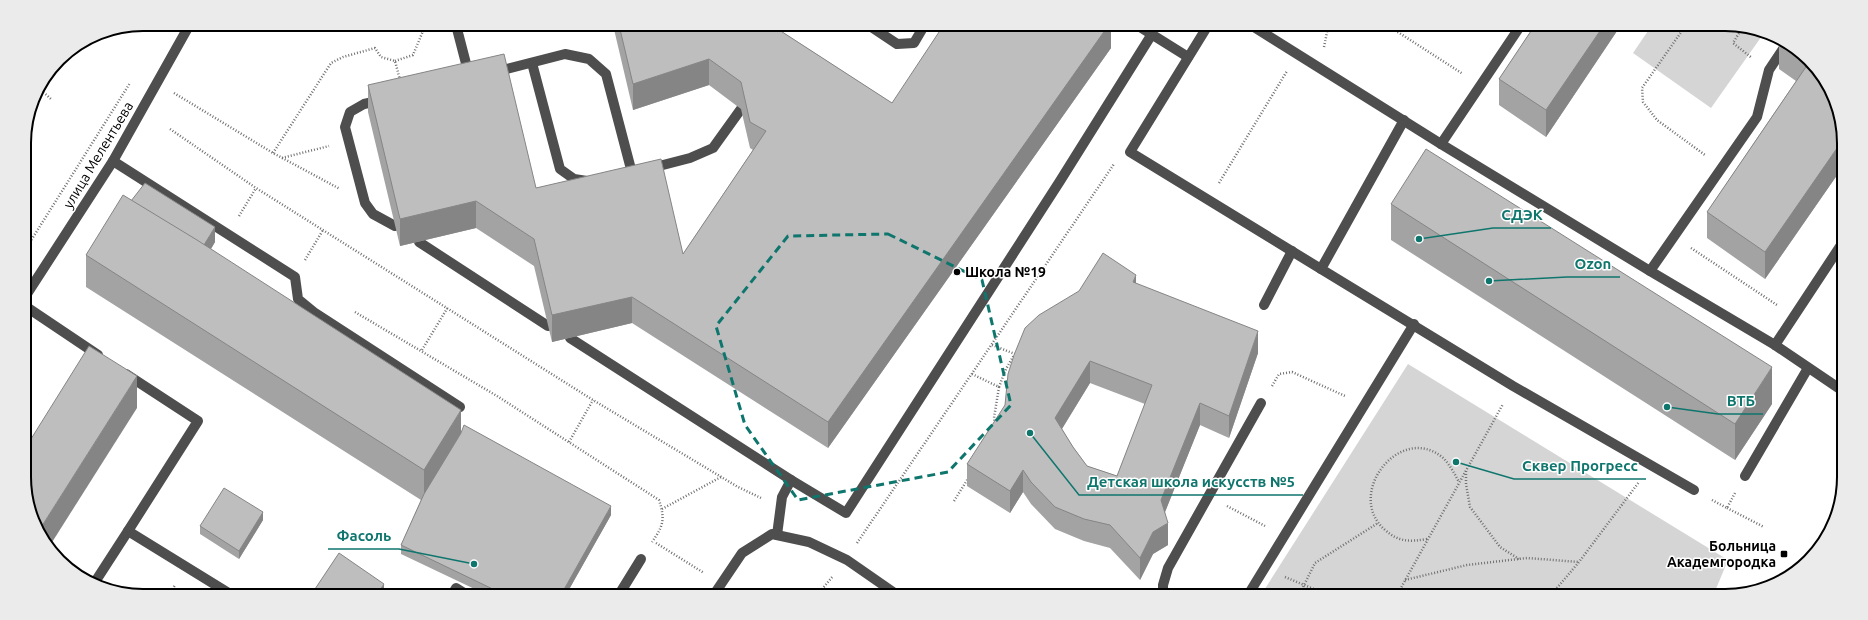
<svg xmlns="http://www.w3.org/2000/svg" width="1868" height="620" viewBox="0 0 1868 620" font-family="Ubuntu,sans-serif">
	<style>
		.green { fill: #d5d5d5 }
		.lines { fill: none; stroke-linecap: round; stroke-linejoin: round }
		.path { stroke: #707070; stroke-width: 2.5; stroke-dasharray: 1 2; stroke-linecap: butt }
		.minor { stroke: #4e4e4e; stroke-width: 10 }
		.wall { fill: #a3a3a3; fill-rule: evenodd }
		.shaded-wall { fill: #858585 }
		.building { fill: #bebebe; stroke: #858585; fill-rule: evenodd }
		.marked { fill: none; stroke: #0f766e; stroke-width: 3; stroke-dasharray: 8 5; stroke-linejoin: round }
		.poi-dot { fill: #000; stroke: #fff; stroke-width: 1.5 }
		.labels { text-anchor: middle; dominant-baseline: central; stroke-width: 3; stroke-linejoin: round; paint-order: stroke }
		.street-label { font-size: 14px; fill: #000; stroke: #fff }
		.poi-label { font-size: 14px; font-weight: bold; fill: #000; stroke: #fff; text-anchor: start }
		.rim { fill: none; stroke: #000; stroke-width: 2 }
		.leader { fill: none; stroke: #0f766e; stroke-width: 1.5 }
		.callout-dot { fill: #0f766e; stroke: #fff; stroke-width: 1.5 }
		.callout-label { font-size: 15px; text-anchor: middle; font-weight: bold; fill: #0f766e; stroke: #fff; stroke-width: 3; stroke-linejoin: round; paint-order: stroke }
	</style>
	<rect width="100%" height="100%" fill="#fff"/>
	<!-- green -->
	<g class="green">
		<path d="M1650 28H1756L1764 33 1711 108 1633 53Z"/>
		<path d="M1408 364 1728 560 1713 596 1261 595Z"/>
	</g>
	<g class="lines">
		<!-- path -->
		<g class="path">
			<path d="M1390 27 1463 74"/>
			<path d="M1684 28 1642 88 1643 102 1657 120 1705 155"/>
			<path d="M1742 28 1733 43 1752 58"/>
			<path d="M1324 47 1328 27"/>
			<path d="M395 61 413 55 423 31 436 28"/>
			<path d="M39 88 52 100"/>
			<path d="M174 93 273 153 340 189"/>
			<path d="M170 129 256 188 593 400 738 487 761 498"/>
			<path d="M273 153 331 63 343 57 375 48 381 57 395 61 400 80"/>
			<path d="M282 158 329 146"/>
			<path d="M1219 183 1287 71"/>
			<path d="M239 216 256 188"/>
			<path d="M1691 248 1777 305"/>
			<path d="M25 250 130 83"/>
			<path d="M305 260 323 230"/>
			<path d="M355 312 497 396 659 500C665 519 664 525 652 542"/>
			<path d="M992 345 1015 354"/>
			<path d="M422 350 448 307"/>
			<path d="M972 374 999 387 994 418 995 424"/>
			<path d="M1272 386 1279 374 1292 372 1345 396"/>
			<path d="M999 387 1006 369 1014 355"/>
			<path d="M569 442 593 400"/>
			<path d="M1466 471V484L1470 507 1500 547 1519 559"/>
			<path d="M1712 500 1727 508 1735 493"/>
			<path d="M954 501 969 477"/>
			<path d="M1227 506 1265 526"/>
			<path d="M1727 508 1764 527"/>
			<path d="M662 509 721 477"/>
			<path d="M1427 539C1409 542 1399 542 1385 530 1344 494 1400 423 1442 457 1449 463 1454 473 1459 482"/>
			<path d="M656 543 704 573"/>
			<path d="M857 543 1114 164"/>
			<path d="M1285 577 1328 595"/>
			<path d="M1405 580 1467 565 1527 558 1579 562"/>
			<path d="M171 592 175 585"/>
			<path d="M818 594 833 576"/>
			<path d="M1299 595 1315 563 1378 523"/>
			<path d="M1397 595 1503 404"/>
			<path d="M1551 595 1579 562 1639 482"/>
		</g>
		<!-- minor -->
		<g class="minor">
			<path d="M456 25 469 75"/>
			<path d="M870 26 897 44 914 43 924 26"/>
			<path d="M1140 27 1188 57"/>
			<path d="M1207 27 1130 152 1321 269"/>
			<path d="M1254 27 1441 144 1650 271 1775 345 1840 389"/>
			<path d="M532 63 560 169 574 179 587 181"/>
			<path d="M495 72 565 54 589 59 606 74 632 173 690 158 713 148 741 109"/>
			<path d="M382 100 364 104 350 112 345 127 365 203 373 214 395 226"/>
			<path d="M1404 120 1321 269 1513 386 1694 490"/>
			<path d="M1441 144 1519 28"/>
			<path d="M113 161 295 277 298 299 315 313 460 407"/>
			<path d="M419 242 548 326"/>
			<path d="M1650 271 1757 117 1769 70 1785 46"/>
			<path d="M25 297 113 161 190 24"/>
			<path d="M1264 305 1292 251"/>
			<path d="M25 306 98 355"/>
			<path d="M570 338 791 480"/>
			<path d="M1775 345 1841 245"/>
			<path d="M126 374 198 421 128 531 227 592"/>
			<path d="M1745 476 1808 368"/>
			<path d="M777 535 782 497 791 480 846 513 1060 181 1152 34"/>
			<path d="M95 582 128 531"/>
			<path d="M453 593 456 588 464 593"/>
			<path d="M620 593 641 559"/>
			<path d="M715 593 742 553 772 534 809 542 847 560 896 594"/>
			<path d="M1163 594V585L1168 568 1261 403"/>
			<path d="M1248 595 1414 324"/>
		</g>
	</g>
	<!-- wall -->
	<g class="wall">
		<path d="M613 25 773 26 892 103 1111 26V48L828 448 632 323 552 342 534 266 476 228 400 246 368 112V85L536 188 683 254 753 150 750 148 741 109 709 85 633 110Z"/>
		<path d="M1533 28H1619L1546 137 1499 105V79Z"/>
		<path d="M1779 42 1814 64 1842 120V168L1765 279 1707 238V212L1796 81 1779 69Z"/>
		<path d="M131 201 215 242 211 249 461 433 611 515 567 593H483L401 554V545L421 500 86 287V255Z"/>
		<path d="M1391 204 1772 404 1735 460 1391 240Z"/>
		<path d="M1136 283 1258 353 1229 438 1200 425 1165 512 1168 545 1153 554 1140 580 1110 548 1084 541 1055 529 1031 504 1023 492 1010 513 967 486V464ZM1090 383 1145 404 1117 476 1087 466 1073 447 1062 429Z"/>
		<path d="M263 520 239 559 200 534V526Z"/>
	</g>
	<!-- shaded-wall -->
	<g class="shaded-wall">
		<path d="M1108 26H1111V48L828 448V422Z"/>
		<path d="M1602 28H1619L1546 137V110Z"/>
		<path d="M709 59V85L633 110V84Z"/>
		<path d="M1842 141V168L1765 279V252Z"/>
		<path d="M476 201V228L400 246V219Z"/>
		<path d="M215 227V242L197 272V256Z"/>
		<path d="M1136 275V297L1133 282Z"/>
		<path d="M632 297V323L552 342V315Z"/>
		<path d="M1258 331V353L1229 438V416Z"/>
		<path d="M1090 361V383L1055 440V418Z"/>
		<path d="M1772 367V404L1735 460V424Z"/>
		<path d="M137 376V408L49 547 40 529Z"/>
		<path d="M1200 403V425L1161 522V500Z"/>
		<path d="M461 410V442L424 502V470Z"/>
		<path d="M1023 470V492L1010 513V491Z"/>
		<path d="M611 506V515L567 593H562Z"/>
		<path d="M263 512V520L239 559V551Z"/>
		<path d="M1168 523V545L1153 554 1140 580V558L1153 532Z"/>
		<path d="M384 584V593H378Z"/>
	</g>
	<!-- building -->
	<g class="building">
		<path d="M619 25 773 26 892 103 943 26H1108L828 422 632 297 552 315 534 239 476 201 400 219 368 85 504 54 536 188 661 159 683 254 766 131 750 122 741 82 709 59 633 84Z"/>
		<path d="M1533 28H1602L1546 110 1499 79Z"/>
		<path d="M1779 42 1814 64 1842 120V141L1765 252 1707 212 1808 64Z"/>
		<path d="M1426 149 1772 367 1735 424 1391 204Z"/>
		<path d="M145 183 215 227 204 245 131 201Z"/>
		<path d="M123 195 197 240 461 410 424 470 86 255Z"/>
		<path d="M1103 253 1136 275 1133 282 1258 331 1229 416 1200 403 1161 500 1168 523 1153 532 1140 558 1110 525 1084 519 1055 507 1031 482 1023 470 1010 491 967 464 1005 405 1008 374 1014 355 1025 328 1039 315 1079 291ZM1090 361 1152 385 1117 476 1087 466 1073 447 1055 418Z"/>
		<path d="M89 346 137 376 40 529 26 500V447Z"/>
		<path d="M464 425 611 506 562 593H501L401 545 424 494 461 433Z"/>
		<path d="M224 488 263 512 239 551 200 526Z"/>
		<path d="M339 553 384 584 378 593 313 592Z"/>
	</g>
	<!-- marked area -->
	<path class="marked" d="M888 234 982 280 1011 405 948 472 798 500 745 425 716 326 788 236Z"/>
	<!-- markers -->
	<g class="poi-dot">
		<circle cx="957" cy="272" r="4"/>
		<rect x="1780" y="550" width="8" height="8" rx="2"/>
	</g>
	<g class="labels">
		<!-- street labels -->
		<g class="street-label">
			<text transform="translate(98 155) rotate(-59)">улица Мелентьева</text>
		</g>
		<!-- poi labels -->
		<g class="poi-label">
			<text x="965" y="272">Школа №19</text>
			<text x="1776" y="546" text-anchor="end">Больница<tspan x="1776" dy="16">Академгородка</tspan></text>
		</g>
	</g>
	<!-- crop -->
	<path d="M0 0H1868V620H0ZM143 31H1725A112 112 0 0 1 1837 143V477A112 112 0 0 1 1725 589H143A112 112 0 0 1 31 477V143A112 112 0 0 1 143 31Z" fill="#ebebeb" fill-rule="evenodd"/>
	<path class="rim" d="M143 31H1725A112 112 0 0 1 1837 143V477A112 112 0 0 1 1725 589H143A112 112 0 0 1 31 477V143A112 112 0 0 1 143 31Z"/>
	<!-- callouts -->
	<path class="leader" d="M1419 239L1493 228H1551M1489 281L1567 277H1620M1667 407L1718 414H1763M1456 462L1514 479H1646M1030 433L1079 495H1303M474 564L399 549H328"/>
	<g class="callout-dot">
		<circle cx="1419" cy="239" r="4"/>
		<circle cx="1489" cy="281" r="4"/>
		<circle cx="1667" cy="407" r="4"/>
		<circle cx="1456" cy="462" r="4"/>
		<circle cx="1030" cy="433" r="4"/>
		<circle cx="474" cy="564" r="4"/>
	</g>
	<g class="callout-label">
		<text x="1522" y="220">СДЭК</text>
		<text x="1593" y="269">Ozon</text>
		<text x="1741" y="406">ВТБ</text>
		<text x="1580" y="471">Сквер Прогресс</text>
		<text x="1191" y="487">Детская школа искусств №5</text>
		<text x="364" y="541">Фасоль</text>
	</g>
</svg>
